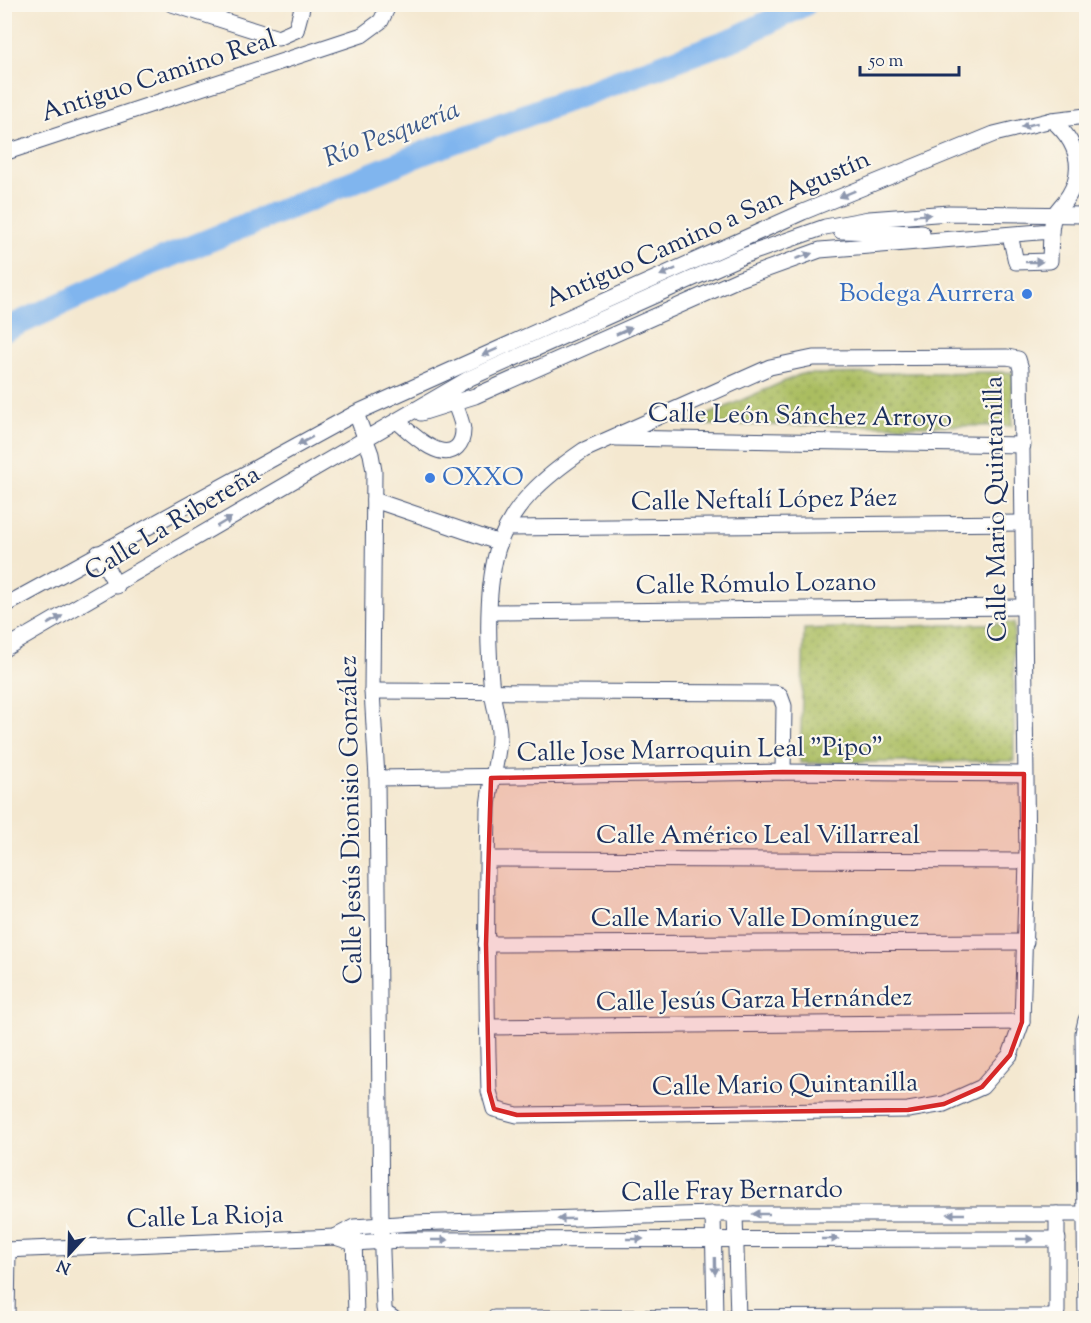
<svg xmlns="http://www.w3.org/2000/svg" width="1091" height="1323" viewBox="0 0 1091 1323" font-family="'Sorts Mill Goudy',serif">
	<style>
		.grass { fill: url(#grass-dots); stroke: #627660; stroke-width: 1.5 }
		.lines { fill: none; stroke-linecap: round; stroke-linejoin: round }
		.river { stroke: #80b5ee; stroke-width: 24 }
		.minor-casing { stroke: #3c4b6f; stroke-width: 17 }
		.minor { stroke: #fff; stroke-width: 15 }
		.oneway { fill: #8d97ae }
		.marked { fill: #d62828; fill-opacity: 0.2; stroke: #d62828; stroke-width: 4.5; stroke-linejoin: round }
		.shop-dot { fill: #3f7fe0; stroke: #fbf7ec; stroke-width: 2 }
		.labels { text-anchor: middle; dominant-baseline: central; stroke-width: 4.5; stroke-linejoin: round; paint-order: stroke }
		.street-label { font-size: 26px; fill: #1b2f5e; stroke: #fbf7ec }
		.shop-label { font-size: 26px; fill: #366cbe; stroke: #fbf7ec; text-anchor: end }
		.water-label { font-size: 27px; font-style: italic; fill: #395789; stroke: #fbf7ec }
	</style>
	<defs>
		<pattern id="grass-dots" width="8" height="8" patternUnits="userSpaceOnUse" patternTransform="scale(1.5)"><rect width="8" height="8" fill="#aabd61"/><path d="M2 2h.1M6 6h.1" fill="none" stroke="#8a9a53" stroke-width="1.8" stroke-linecap="round"/></pattern>
	</defs>
	<rect width="100%" height="100%" fill="#fbf7ec"/>
	<filter id="ink" filterUnits="userSpaceOnUse"><feTurbulence type="fractalNoise" baseFrequency=".0167" numOctaves="2"/><feDisplacementMap in="SourceGraphic" scale="12" xChannelSelector="R" yChannelSelector="G"/><feConvolveMatrix kernelMatrix="1 2 1 2 8 2 1 2 1" color-interpolation-filters="sRGB"/></filter>
	<filter id="wash" filterUnits="userSpaceOnUse"><feTurbulence type="fractalNoise" baseFrequency=".008" numOctaves="4" result="noise"/><feDisplacementMap in="SourceGraphic" scale="24" xChannelSelector="R" yChannelSelector="G"/><feGaussianBlur stdDeviation="1.35" result="paint"/><feColorMatrix in="noise" values="0 0 0 0 0 0 0 0 0 0 0 0 0 0 0 0 0 1.4 0 .05"/><feComposite in="paint" operator="in"/></filter>
	<g filter="url(#wash)">
		<rect width="100%" height="100%" fill="#f4e8d0"/>
		<!-- grass -->
		<g class="grass">
			<path d="M1013 372 1012 426 685 425 801 374Z"/>
			<path d="M1014 623V761L800 763 804 629Z"/>
		</g>
		<g class="lines">
			<!-- river -->
			<path class="river" d="M4 330 143 267 426 152 736 38 805 4"/>
		</g>
	</g>
	<g filter="url(#ink)">
		<g class="lines">
			<!-- minor casing -->
			<g class="minor-casing">
				<g id="minor">
					<path d="M172 4 278 38 296 30"/>
					<path d="M296 30 303 4"/>
					<path d="M4 153 362 35 381 21 389 4"/>
					<path d="M841 231 922 233"/>
					<path d="M1010 235 1016 262 1050 261 1051 231"/>
					<path d="M1007 357 1018 359 1021 369 1027 861 1022 1022 1010 1055 982 1087 944 1104 908 1110 517 1115 494 1109 489 1091C486 997 486 903 488 809 489 783 500 758 499 732 498 719 494 705 492 692 488 650 486 592 497 551 510 505 546 476 584 450L770 367 813 358Z"/>
					<path d="M356 413 371 454 374 471 372 691 377 778 381 1224 384 1308 385 1313 393 1318"/>
					<path d="M421 413 475 396 737 280 820 250 1051 231C1054 206 1058 213 1069 195 1086 166 1075 140 1052 120"/>
					<path d="M398 422C411 433 441 463 457 447 462 442 463 437 463 430 462 419 455 406 452 395"/>
					<path d="M616 438 1023 445"/>
					<path d="M374 500 500 543"/>
					<path d="M507 528 1022 523"/>
					<path d="M98 553 117 586"/>
					<path d="M4 606 356 413 803 212 994 134 1052 120 1086 116"/>
					<path d="M490 612 1022 607"/>
					<path d="M4 649 470 378 743 256 825 227 869 219 949 213 1086 215"/>
					<path d="M372 691 775 693 780 695 784 706 783 772"/>
					<path d="M377 778 783 772 1024 774"/>
					<path d="M489 859 1027 861"/>
					<path d="M486 944 1026 942"/>
					<path d="M487 1027 1022 1022"/>
					<path d="M713 1214 715 1318"/>
					<path d="M735 1214 738 1318"/>
					<path d="M354 1233 356 1318"/>
					<path d="M335 1237 354 1227 412 1223 713 1214H1085"/>
					<path d="M4 1250 335 1237 354 1243 401 1240 1058 1239"/>
					<path d="M7 1318 8 1250"/>
					<path d="M494 1318 1052 1317 1057 1312V1214"/>
					<path d="M1086 1318 1083 1033 1086 1020"/>
				</g>
			</g>
			<!-- minor -->
			<use href="#minor" class="minor"/>
		</g>
		<!-- one-way arrows -->
		<defs><path id="oneway-solid" d="M-6-.8H1V-3.2L6.5 0L1 3.2V.8H-6Z" transform="scale(1.5)"/></defs>
		<g class="oneway">
			<use href="#oneway-solid" transform="translate(1029 125) rotate(167)"/>
			<use href="#oneway-solid" transform="translate(847 194) rotate(158)"/>
			<use href="#oneway-solid" transform="translate(922 215) rotate(-4)"/>
			<use href="#oneway-solid" transform="translate(804 256) rotate(-18)"/>
			<use href="#oneway-solid" transform="translate(1034 262) rotate(-1)"/>
			<use href="#oneway-solid" transform="translate(668 272) rotate(156)"/>
			<use href="#oneway-solid" transform="translate(624 331) rotate(-24)"/>
			<use href="#oneway-solid" transform="translate(490 352) rotate(156)"/>
			<use href="#oneway-solid" transform="translate(305 441) rotate(151)"/>
			<use href="#oneway-solid" transform="translate(224 522) rotate(-31)"/>
			<use href="#oneway-solid" transform="translate(55 620) rotate(-29)"/>
			<use href="#oneway-solid" transform="translate(761 1214) rotate(180)"/>
			<use href="#oneway-solid" transform="translate(956 1214) rotate(180)"/>
			<use href="#oneway-solid" transform="translate(566 1219) rotate(178)"/>
			<use href="#oneway-solid" transform="translate(635 1239)"/>
			<use href="#oneway-solid" transform="translate(830 1239)"/>
			<use href="#oneway-solid" transform="translate(1025 1239)"/>
			<use href="#oneway-solid" transform="translate(440 1240)"/>
			<use href="#oneway-solid" transform="translate(715 1266) rotate(89)"/>
		</g>
	</g>
	<!-- marked area -->
	<path class="marked" d="M783 772 1024 774 1022 1022 1010 1055 982 1087 944 1104 908 1110 517 1115 494 1109 489 1091 486 944 491 778Z"/>
	<!-- markers -->
	<g class="shop-dot">
		<circle cx="1027" cy="294" r="6"/>
		<circle cx="430" cy="478" r="6"/>
	</g>
	<g class="labels">
		<!-- street labels -->
		<g class="street-label">
			<text transform="translate(159 77) rotate(-18)">Antiguo Camino Real</text>
			<text transform="translate(708 230) rotate(-24)">Antiguo Camino a San Agustín</text>
			<text transform="translate(800 417) rotate(1)">Calle León Sánchez Arroyo</text>
			<text transform="translate(764 501) rotate(-1)">Calle Neftalí López Páez</text>
			<text transform="translate(997 509) rotate(-91)">Calle Mario Quintanilla</text>
			<text transform="translate(173 524) rotate(-31)">Calle La Ribereña</text>
			<text transform="translate(756 585) rotate(-1)">Calle Rómulo Lozano</text>
			<text transform="translate(700 751) rotate(-1)">Calle Jose Marroquin Leal "Pipo"</text>
			<text transform="translate(352 820) rotate(-91)">Calle Jesús Dionisio González</text>
			<text x="758" y="836">Calle Américo Leal Villarreal</text>
			<text x="755" y="919">Calle Mario Valle Domínguez</text>
			<text transform="translate(754 1001) rotate(-1)">Calle Jesús Garza Hernández</text>
			<text transform="translate(785 1086) rotate(-1)">Calle Mario Quintanilla</text>
			<text transform="translate(732 1192) rotate(-1)">Calle Fray Bernardo</text>
			<text transform="translate(205 1218) rotate(-2)">Calle La Rioja</text>
		</g>
		<!-- shop labels -->
		<g class="shop-label">
			<text x="1015" y="294">Bodega Aurrera</text>
			<text x="442" y="478" text-anchor="start">OXXO</text>
		</g>
		<!-- water labels -->
		<g class="water-label">
			<text transform="translate(392 135) rotate(-21)">Río Pesquería</text>
		</g>
	</g>
	<!-- margin -->
	<rect width="1091" height="1323" fill="none" stroke="#fbf7ec" stroke-width="24"/>
	<!-- north arrow -->
	<g transform="translate(69 1254) rotate(202)" stroke="#fbf7ec" stroke-width="4.5" paint-order="stroke">
	<path d="M0-4.5L10 22L0 15L-10 22Z" fill="#1b2f5e"/>
	<text y="-9" font-size="16" font-weight="bold" text-anchor="middle" fill="#1b2f5e">N</text>
	</g>
	<!-- scale -->
	<path d="M860 66v9h99v-9" fill="none" stroke="#1b2f5e" stroke-width="3"/>
	<text x="869" y="66" font-size="18" fill="#1b2f5e" stroke="#fbf7ec" stroke-width="4.5" paint-order="stroke">50 m</text>
</svg>
